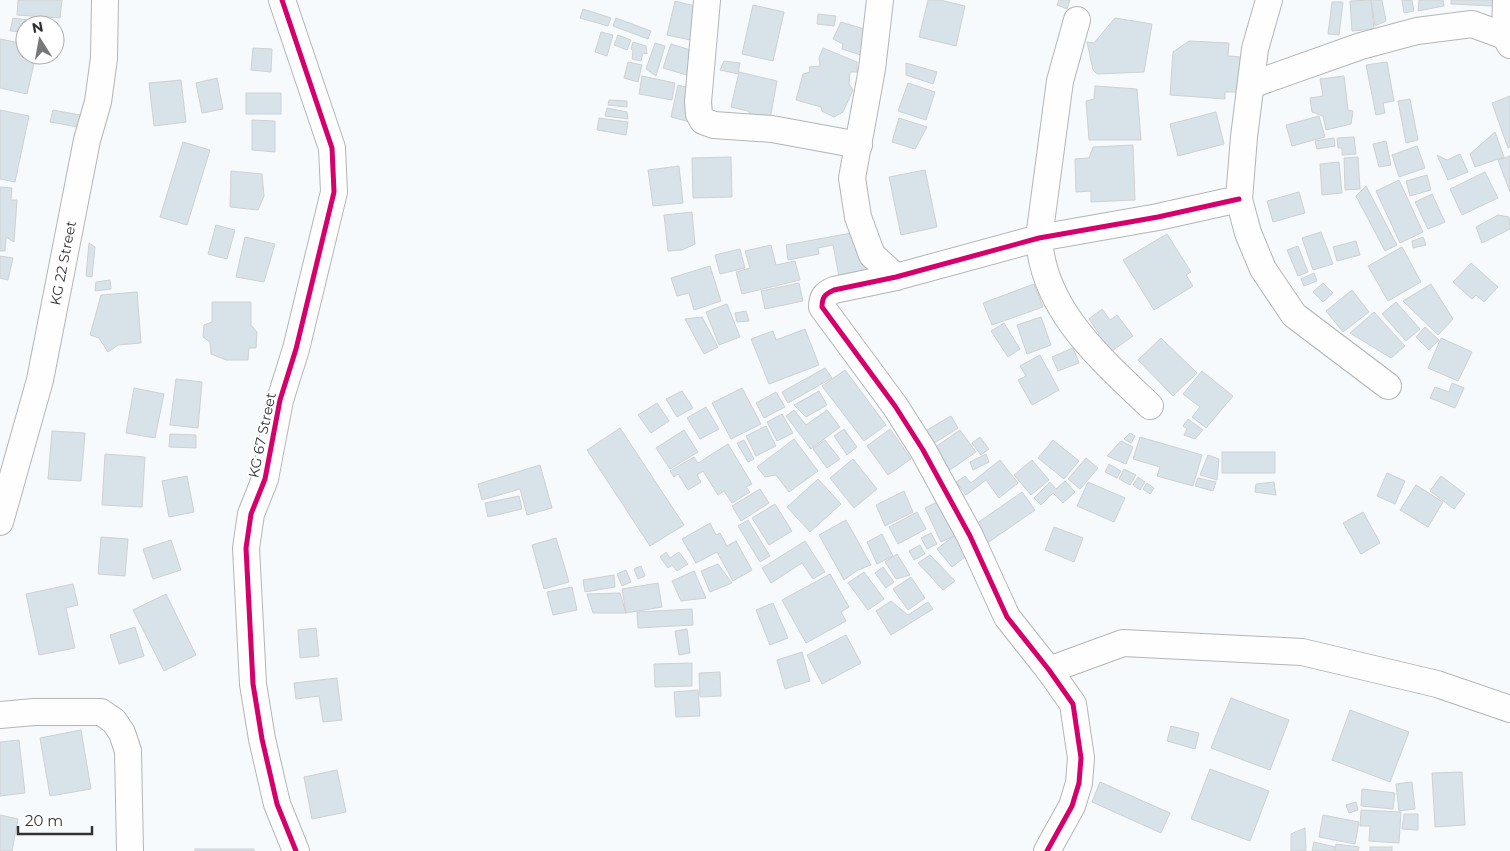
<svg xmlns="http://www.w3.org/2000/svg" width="1510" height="851" viewBox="0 0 1510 851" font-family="Montserrat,sans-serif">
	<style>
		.building { fill: #d8e2e9; stroke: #cfd1d3 }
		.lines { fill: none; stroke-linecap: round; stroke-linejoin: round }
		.street-casing { stroke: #b3b5b6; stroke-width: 28 }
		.street { stroke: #fefeff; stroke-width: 26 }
		.cycleway-casing { stroke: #fff; stroke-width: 8 }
		.cycleway { stroke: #d6006c; stroke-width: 5 }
		.labels { text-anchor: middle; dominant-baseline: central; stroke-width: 4; stroke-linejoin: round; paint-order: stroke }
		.street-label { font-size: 14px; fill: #313233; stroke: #fff }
	</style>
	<rect width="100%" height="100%" fill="#f7fafc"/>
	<!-- building -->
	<g class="building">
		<path d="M18 0H62L60 18 17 15Z"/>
		<path d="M928 0H940L965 6 956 46 919 37Z"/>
		<path d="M1059 0H1070L1067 9 1057 5Z"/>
		<path d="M1371 0 1374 29 1352 31 1350 1Z"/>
		<path d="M1371 0H1382L1386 21 1375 26Z"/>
		<path d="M1402 0H1412L1414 11 1404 13Z"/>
		<path d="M1419 0H1443L1444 6 1418 11Z"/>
		<path d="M1451 0H1495L1493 6 1451 4Z"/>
		<path d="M675 1 703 8 695 41 667 35Z"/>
		<path d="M1332 2H1343L1339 35 1328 34Z"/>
		<path d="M753 5 784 12 773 61 742 54Z"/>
		<path d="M583 9 611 18 608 26 580 18Z"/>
		<path d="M818 14 836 16 834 26 817 24Z"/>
		<path d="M13 18 55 24V25H25V32L10 31Z"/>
		<path d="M616 18 651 31 648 39 613 26Z"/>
		<path d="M1115 18 1152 24 1144 72 1097 74 1093 70 1087 42 1094 43Z"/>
		<path d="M841 22 881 34 861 55 842 49 843 44 833 39Z"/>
		<path d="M601 32 613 35 607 56 595 52Z"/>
		<path d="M618 35 631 40 627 50 614 45Z"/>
		<path d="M0 39 25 44V55H36L27 94 0 88Z"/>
		<path d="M1189 41 1229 43 1228 56 1242 57 1239 92H1225V99L1170 95 1173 52Z"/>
		<path d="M633 42 646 46 647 54 643 53 641 61 632 59 633 51 631 49Z"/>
		<path d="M655 43 665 46 656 76 646 69Z"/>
		<path d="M671 44 697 52 690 76 663 68Z"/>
		<path d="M253 48 272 49 271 72 251 70Z"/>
		<path d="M823 48 857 62V72H850L849 84 853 90 843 112 834 117 822 111 821 107 796 100 803 74 810 72 809 67 820 66 819 58Z"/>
		<path d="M724 61 740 63 738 74 720 70Z"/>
		<path d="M628 62 642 65 638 82 624 78Z"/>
		<path d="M1387 62 1394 101 1383 103 1385 113 1376 115 1366 65Z"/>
		<path d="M906 63 937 72 933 84 906 75Z"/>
		<path d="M739 72 777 81 770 119 751 115 748 111 731 107Z"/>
		<path d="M642 76 675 83 672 100 639 94Z"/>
		<path d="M1344 76 1348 110 1353 111 1351 124 1326 130 1323 116 1312 112 1310 98 1323 96 1320 79Z"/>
		<path d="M217 78 223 109 202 113 196 83Z"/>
		<path d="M181 80 186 122 154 126 149 83Z"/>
		<path d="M908 83 935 92 926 120 898 111Z"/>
		<path d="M678 85 693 89 690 122 671 117Z"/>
		<path d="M1095 86 1137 89 1141 140H1089L1086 101 1094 99Z"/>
		<rect x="246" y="93" width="35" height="21"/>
		<path d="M1510 96V147L1508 148 1492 103Z"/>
		<path d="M1410 99 1418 140 1406 143 1398 101Z"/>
		<path d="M609 100 627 101V107L608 105Z"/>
		<path d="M607 108 627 112 628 119 605 116Z"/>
		<path d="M0 110 29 116 15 182 0 179Z"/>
		<path d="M53 110 80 115 78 127 50 122Z"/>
		<path d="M1216 112 1224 144 1178 156 1170 124Z"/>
		<path d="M1319 116 1325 137 1292 146 1286 125Z"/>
		<path d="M599 118 628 122 626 135 597 130Z"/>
		<path d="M899 118 927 127 915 149 892 142Z"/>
		<path d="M252 120 275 121V152L252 150Z"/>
		<path d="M1495 132 1504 157 1475 167 1470 154Z"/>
		<path d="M1354 137 1356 154 1342 155V148H1338L1337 138Z"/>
		<path d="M1334 138 1335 146 1317 149 1315 141Z"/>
		<path d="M1386 141 1391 165 1379 167 1373 144Z"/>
		<path d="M183 142 210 150 187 225 160 217Z"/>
		<path d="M1133 145 1135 200 1091 202V191L1076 192 1075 159 1089 158 1093 147Z"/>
		<path d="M1417 146 1425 168 1399 177 1392 155Z"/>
		<path d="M1460 154 1468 172 1448 180 1437 155 1447 160Z"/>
		<path d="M1510 156V192L1498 160Z"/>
		<path d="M731 157 732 197 693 198 692 158Z"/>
		<path d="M1358 157 1360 189 1345 190 1344 158Z"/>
		<path d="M1339 162 1342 193 1322 195 1320 164Z"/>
		<path d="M679 166 683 203 653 206 648 170Z"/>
		<path d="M925 170 937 227 901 235 889 177Z"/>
		<path d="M231 171 262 174 264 196 258 210 230 207Z"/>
		<path d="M1485 172 1498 198 1462 215 1450 189Z"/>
		<path d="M1427 175 1431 190 1410 196 1406 181Z"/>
		<path d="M1399 180 1423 232 1400 243 1376 191Z"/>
		<path d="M1366 186 1397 245 1385 251 1356 196Z"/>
		<path d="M0 187 12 188 11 200H17L14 242 6 237 5 251H0Z"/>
		<path d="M1299 192 1305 213 1273 222 1267 201Z"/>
		<path d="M1432 194 1445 222 1428 229 1415 202Z"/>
		<path d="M692 212 695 244 682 250 668 251 664 215Z"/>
		<path d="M1498 215 1509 217 1510 229 1482 243 1476 227Z"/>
		<path d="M216 225 235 230 227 259 208 254Z"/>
		<path d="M873 229V271L839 277 833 245 818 248 819 254 788 260 786 245Z"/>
		<path d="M1321 232 1333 264 1313 270 1302 238Z"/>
		<path d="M1167 234 1191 272 1186 275 1193 286 1154 310 1123 260Z"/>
		<path d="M245 237 275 244 264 282 236 277Z"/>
		<path d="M1423 237 1426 245 1413 248 1412 241Z"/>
		<path d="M1356 241 1360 255 1337 261 1333 247Z"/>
		<path d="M89 243 95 247 92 277 86 276Z"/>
		<path d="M771 245 776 265 795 261 800 280 742 294 736 272 750 268 745 251Z"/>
		<path d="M1298 246 1308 272 1298 276 1287 250Z"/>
		<path d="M1402 247 1421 282 1388 301 1368 266Z"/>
		<path d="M740 249 745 268 720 274 715 255Z"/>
		<path d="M0 256 13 258 8 280 0 278Z"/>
		<path d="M1471 263 1498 287 1484 302 1476 295 1472 299 1453 282Z"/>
		<path d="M710 266 721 301 694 310 689 293 677 296 671 278Z"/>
		<path d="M1314 273 1317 281 1304 286 1301 279Z"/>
		<path d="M110 280 111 289 95 291 96 282Z"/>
		<path d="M799 283 803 301 765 309 761 291Z"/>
		<path d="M1323 283 1333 293 1323 302 1313 292Z"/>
		<path d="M1034 284 1043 307 992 325 983 303Z"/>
		<path d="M1431 284 1453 319 1438 335 1403 301Z"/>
		<path d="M1352 290 1369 312 1343 332 1326 311Z"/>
		<path d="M137 292 141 343 118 345 108 352 99 338 90 335 101 295Z"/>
		<path d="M212 302H251V325L257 332 256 348H249L248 360H226L211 354 210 342 203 337 204 325 212 322Z"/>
		<path d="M1396 302 1420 329 1406 341 1382 314Z"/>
		<path d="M727 304 740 337 719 345 706 312Z"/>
		<path d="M1102 309 1110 320 1117 315 1133 336 1108 354 1094 336 1099 334 1089 319Z"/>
		<path d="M746 311 749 321 737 322 735 313Z"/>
		<path d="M1374 312 1405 346 1391 358 1350 333Z"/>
		<path d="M702 317 718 347 704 354 685 319Z"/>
		<path d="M1041 317 1051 345 1027 354 1017 325Z"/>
		<path d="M1004 323 1020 349 1008 357 991 331Z"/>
		<path d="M1425 327 1439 340 1429 350 1416 337Z"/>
		<path d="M805 329 819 365 769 384 751 339 773 331 776 340Z"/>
		<path d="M1161 338 1197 373 1173 396 1138 360Z"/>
		<path d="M1441 338 1472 352 1458 381 1428 368Z"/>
		<path d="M1073 348 1079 363 1058 371 1052 357Z"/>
		<path d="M1040 355 1059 390 1032 405 1018 380 1026 376 1020 366Z"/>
		<path d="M825 368 832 378 788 403 782 392Z"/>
		<path d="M845 370 886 425 864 441 822 386Z"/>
		<path d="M1202 371 1233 396 1206 428 1192 417 1200 407 1183 394Z"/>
		<path d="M176 379 202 382 198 428 170 425Z"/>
		<path d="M1452 383 1464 388 1455 408 1430 398 1435 387 1449 392Z"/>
		<path d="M134 388 164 394 155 438 126 433Z"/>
		<path d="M742 388 761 424 731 439 712 403Z"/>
		<path d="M682 391 693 408 677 417 666 399Z"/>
		<path d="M819 391 827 405 806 417 794 405Z"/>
		<path d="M776 392 785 407 764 418 756 403Z"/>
		<path d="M657 403 669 421 651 433 638 415Z"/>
		<path d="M706 407 719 429 700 439 687 418Z"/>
		<path d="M794 410 806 425 827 410 840 427 811 449 786 416Z"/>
		<path d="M782 414 793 433 777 441 767 422Z"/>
		<path d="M951 416 958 428 933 444 925 431Z"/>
		<path d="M1188 419 1203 430 1195 439 1184 435 1187 429 1183 426Z"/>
		<path d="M766 426 776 446 756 456 746 436Z"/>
		<path d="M620 428 684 525 650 546 587 450Z"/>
		<path d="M844 429 857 447 847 455 834 436Z"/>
		<path d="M890 429 911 459 888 475 867 446Z"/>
		<path d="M684 430 698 452 670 469 656 448Z"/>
		<path d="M960 430 976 452 950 470 934 448Z"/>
		<path d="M52 431 85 433 81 481 48 479Z"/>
		<path d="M1130 433 1135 436 1131 443 1124 439Z"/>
		<path d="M170 434 196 435V448L169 447Z"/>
		<path d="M980 437 989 449 981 455 972 443Z"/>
		<path d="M1140 437 1202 455 1193 486 1157 476 1160 467 1133 459Z"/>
		<path d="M794 439 818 471 789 492 776 475 765 477 757 467Z"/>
		<path d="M744 440 754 459 748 462 737 443Z"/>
		<path d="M825 440 840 459 827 468 813 449Z"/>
		<path d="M1053 440 1079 461 1064 479 1038 458Z"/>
		<path d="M1121 441 1133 447 1126 464 1107 456Z"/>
		<path d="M728 444 752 484 746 487 750 492 732 503 724 491 718 495 703 471 697 475 701 482 688 490 678 474 674 477 670 471 694 457 698 463Z"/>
		<rect x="1222" y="452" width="53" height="21"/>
		<path d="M105 454 145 457 142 507 102 505Z"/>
		<path d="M986 454 989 462 973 470 970 462Z"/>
		<path d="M1208 455 1219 459 1217 480 1200 475Z"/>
		<path d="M1086 458 1098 468 1080 489 1068 479Z"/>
		<path d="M853 459 877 489 854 508 830 478Z"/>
		<path d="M1000 460 1018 483 999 498 986 480 966 495 956 482 965 476 971 483Z"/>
		<path d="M1032 460 1049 480 1031 495 1014 475Z"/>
		<path d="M1109 464 1121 471 1117 478 1105 472Z"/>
		<path d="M540 465 552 508 527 515 520 489 482 500 478 484Z"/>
		<path d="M1124 469 1136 475 1130 485 1119 479Z"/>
		<path d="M1387 473 1405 481 1395 504 1377 496Z"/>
		<path d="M187 476 194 512 169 517 162 481Z"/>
		<path d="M1441 476 1465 494 1454 509 1430 491Z"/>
		<path d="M1138 477 1145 482 1140 490 1133 485Z"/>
		<path d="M1198 478 1216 482 1213 491 1195 486Z"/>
		<path d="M818 479 841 504 810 532 787 507Z"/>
		<path d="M1065 481 1075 492 1063 503 1053 493 1041 505 1034 498 1050 482 1056 489Z"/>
		<path d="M1088 482 1125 498 1114 522 1077 506Z"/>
		<path d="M1274 482 1276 495 1255 492 1256 484Z"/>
		<path d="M1147 483 1154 488 1150 494 1143 489Z"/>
		<path d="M1416 485 1443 502 1428 527 1400 510Z"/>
		<path d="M760 489 769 503 741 521 732 506Z"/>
		<path d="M904 491 913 512 885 526 876 505Z"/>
		<path d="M1022 492 1035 510 986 544 973 526Z"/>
		<path d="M519 496 522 509 488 517 485 503Z"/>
		<path d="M939 501 956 535 941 542 925 508Z"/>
		<path d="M775 504 792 531 769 545 752 518Z"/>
		<path d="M917 512 926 529 898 544 889 527Z"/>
		<path d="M1363 512 1380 543 1361 554 1343 523Z"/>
		<path d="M748 520 770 556 760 562 738 526Z"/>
		<path d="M846 520 871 565 858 570 844 580 819 535Z"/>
		<path d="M710 523 716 535 720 533 727 546 736 541 752 570 733 581 717 552 696 563 682 539Z"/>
		<path d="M1054 527 1083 538 1074 562 1045 550Z"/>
		<path d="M959 532 974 550 952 567 937 549Z"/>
		<path d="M931 533 937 544 927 549 921 538Z"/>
		<path d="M882 534 893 556 877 564 867 542Z"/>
		<path d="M101 537 128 539 125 576 98 574Z"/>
		<path d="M556 538 569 582 544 589 532 545Z"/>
		<path d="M171 540 181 570 153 579 143 549Z"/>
		<path d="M805 541 825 572 813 579 802 563 771 583 762 568Z"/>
		<path d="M920 545 925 554 914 560 909 551Z"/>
		<path d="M666 552 670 558 679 552 688 564 677 571 672 565 668 568 660 557Z"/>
		<path d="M897 554 910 575 896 579 885 562Z"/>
		<path d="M930 555 955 581 943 590 918 563Z"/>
		<path d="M718 564 732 583 710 592 701 571Z"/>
		<path d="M641 566 645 576 638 579 634 569Z"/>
		<path d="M883 567 894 582 886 588 875 573Z"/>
		<path d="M626 570 631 582 622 586 617 574Z"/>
		<path d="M694 571 706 598 681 601 672 581Z"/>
		<path d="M864 572 884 599 868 610 848 583Z"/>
		<path d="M830 574 849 607 841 612 846 621 806 643 782 600Z"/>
		<path d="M614 575 615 587 585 592 583 580Z"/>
		<path d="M911 577 925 598 908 610 893 589Z"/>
		<path d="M658 583 662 607 626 613 622 589Z"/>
		<path d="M73 584 78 605 66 608 75 648 39 655 26 594Z"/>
		<path d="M572 587 577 610 553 615 547 592Z"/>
		<path d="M620 593 626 613H593L587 594Z"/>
		<path d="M166 594 196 655 164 671 133 610Z"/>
		<path d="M891 601 908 615 928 602 933 609 891 635 876 611Z"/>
		<path d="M773 603 788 638 770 645 756 610Z"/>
		<path d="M692 609 693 625 638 628 637 612Z"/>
		<path d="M135 627 144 656 119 664 110 635Z"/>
		<path d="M316 628 319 656 300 658 298 630Z"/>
		<path d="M687 629 690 653 679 655 675 631Z"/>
		<path d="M846 635 861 663 822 684 807 655Z"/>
		<path d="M802 652 810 681 785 689 777 660Z"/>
		<path d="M692 663V686L655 687 654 664Z"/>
		<path d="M720 672 721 696 700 697 699 673Z"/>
		<path d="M337 678 342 720 323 722 319 696 296 699 294 683Z"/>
		<path d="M698 690 700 716 676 717 674 692Z"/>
		<path d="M1231 698 1289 720 1270 770 1211 748Z"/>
		<path d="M1350 710 1409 732 1390 782 1332 760Z"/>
		<path d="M1171 726 1199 733 1195 749 1167 741Z"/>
		<path d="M81 730 91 789 50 796 40 738Z"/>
		<path d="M19 740 25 793 0 796V742Z"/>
		<path d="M1210 769 1269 791 1250 841 1191 819Z"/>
		<path d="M337 770 346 812 312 819 304 777Z"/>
		<path d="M1462 772 1465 825 1435 827 1432 773Z"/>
		<path d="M1100 782 1170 813 1161 833 1092 802Z"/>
		<path d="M1412 782 1415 809 1399 811 1396 784Z"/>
		<path d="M1362 789 1395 793 1393 809 1361 806Z"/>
		<path d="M1356 802 1358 810 1349 813 1346 805Z"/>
		<path d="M1361 810 1401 812 1399 843 1369 841 1370 826H1360Z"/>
		<path d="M1404 814H1418V830L1402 829Z"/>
		<path d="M0 815 18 819 12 851H0Z"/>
		<path d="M1323 815 1359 822 1355 844 1319 837Z"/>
		<path d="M1305 828 1306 851H1291V834Z"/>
		<path d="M1314 842 1335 847 1334 851H1312Z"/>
		<path d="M1336 844 1359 847 1358 851H1335Z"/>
		<rect x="1370" y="847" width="22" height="4"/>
		<rect x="195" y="849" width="59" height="2"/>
	</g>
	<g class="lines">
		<!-- street casing -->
		<g class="street-casing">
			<g id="street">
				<path d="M282 0 332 148 334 192 296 349 280 400 265 479 251 514 246 548 253 684 262 739 277 804 296 851"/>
				<path d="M707 0 698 102 699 114 703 121 714 125 772 129 859 145"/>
				<path d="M880 0 872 69 852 178 858 217 872 255 896 277"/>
				<path d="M1269 0 1255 49 1244 137 1239 199 1248 233 1263 269 1294 315 1388 386"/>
				<path d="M1077 20 1060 81 1039 238C1043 310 1101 359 1150 406"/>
				<path d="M1505 36 1506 0"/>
				<path d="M1251 85 1361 46 1417 31 1472 24 1505 36 1510 45"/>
				<path d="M0 522 40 380 87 140 98 102 104 58 105 0"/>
				<path d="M1049 670 1123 643 1302 652 1437 684 1510 709"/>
				<path d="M0 715 34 712H101L114 721 122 733 128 751 130 851"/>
				<path d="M1047 851 1072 806 1079 783 1081 758 1073 704 1049 670 1007 617 970 536 923 450 895 406 822 307C822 297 825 294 834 290L896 277 1039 238 1158 217 1239 199"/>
			</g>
		</g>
		<!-- street -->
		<use href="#street" class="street"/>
		<!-- cycleway casing -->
		<g class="cycleway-casing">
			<g id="cycleway">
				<path d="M282 0 332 148 334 192 296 349 280 400 265 479 251 514 246 548 253 684 262 739 277 804 296 851"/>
				<path d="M1047 851 1072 806 1079 783 1081 758 1073 704 1049 670 1007 617 970 536 923 450 895 406 822 307C822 297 825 294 834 290L896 277 1039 238 1158 217 1239 199"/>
			</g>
		</g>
		<!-- cycleway -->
		<use href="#cycleway" class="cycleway"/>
	</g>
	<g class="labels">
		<!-- street labels -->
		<g class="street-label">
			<text transform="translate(63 263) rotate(-79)">KG 22 Street</text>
			<text transform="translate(262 435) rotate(-78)">KG 67 Street</text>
		</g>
	</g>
	<!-- north arrow -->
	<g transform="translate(40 40) rotate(349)"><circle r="24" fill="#ffffff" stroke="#adadad"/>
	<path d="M0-4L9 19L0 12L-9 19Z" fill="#767879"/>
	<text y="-8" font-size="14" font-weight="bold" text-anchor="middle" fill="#313233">N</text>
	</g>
	<!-- scale -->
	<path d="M18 826v8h74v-8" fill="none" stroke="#313233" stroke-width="2.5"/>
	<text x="25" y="826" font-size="15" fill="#313233" stroke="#ffffff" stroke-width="4" paint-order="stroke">20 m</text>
</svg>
